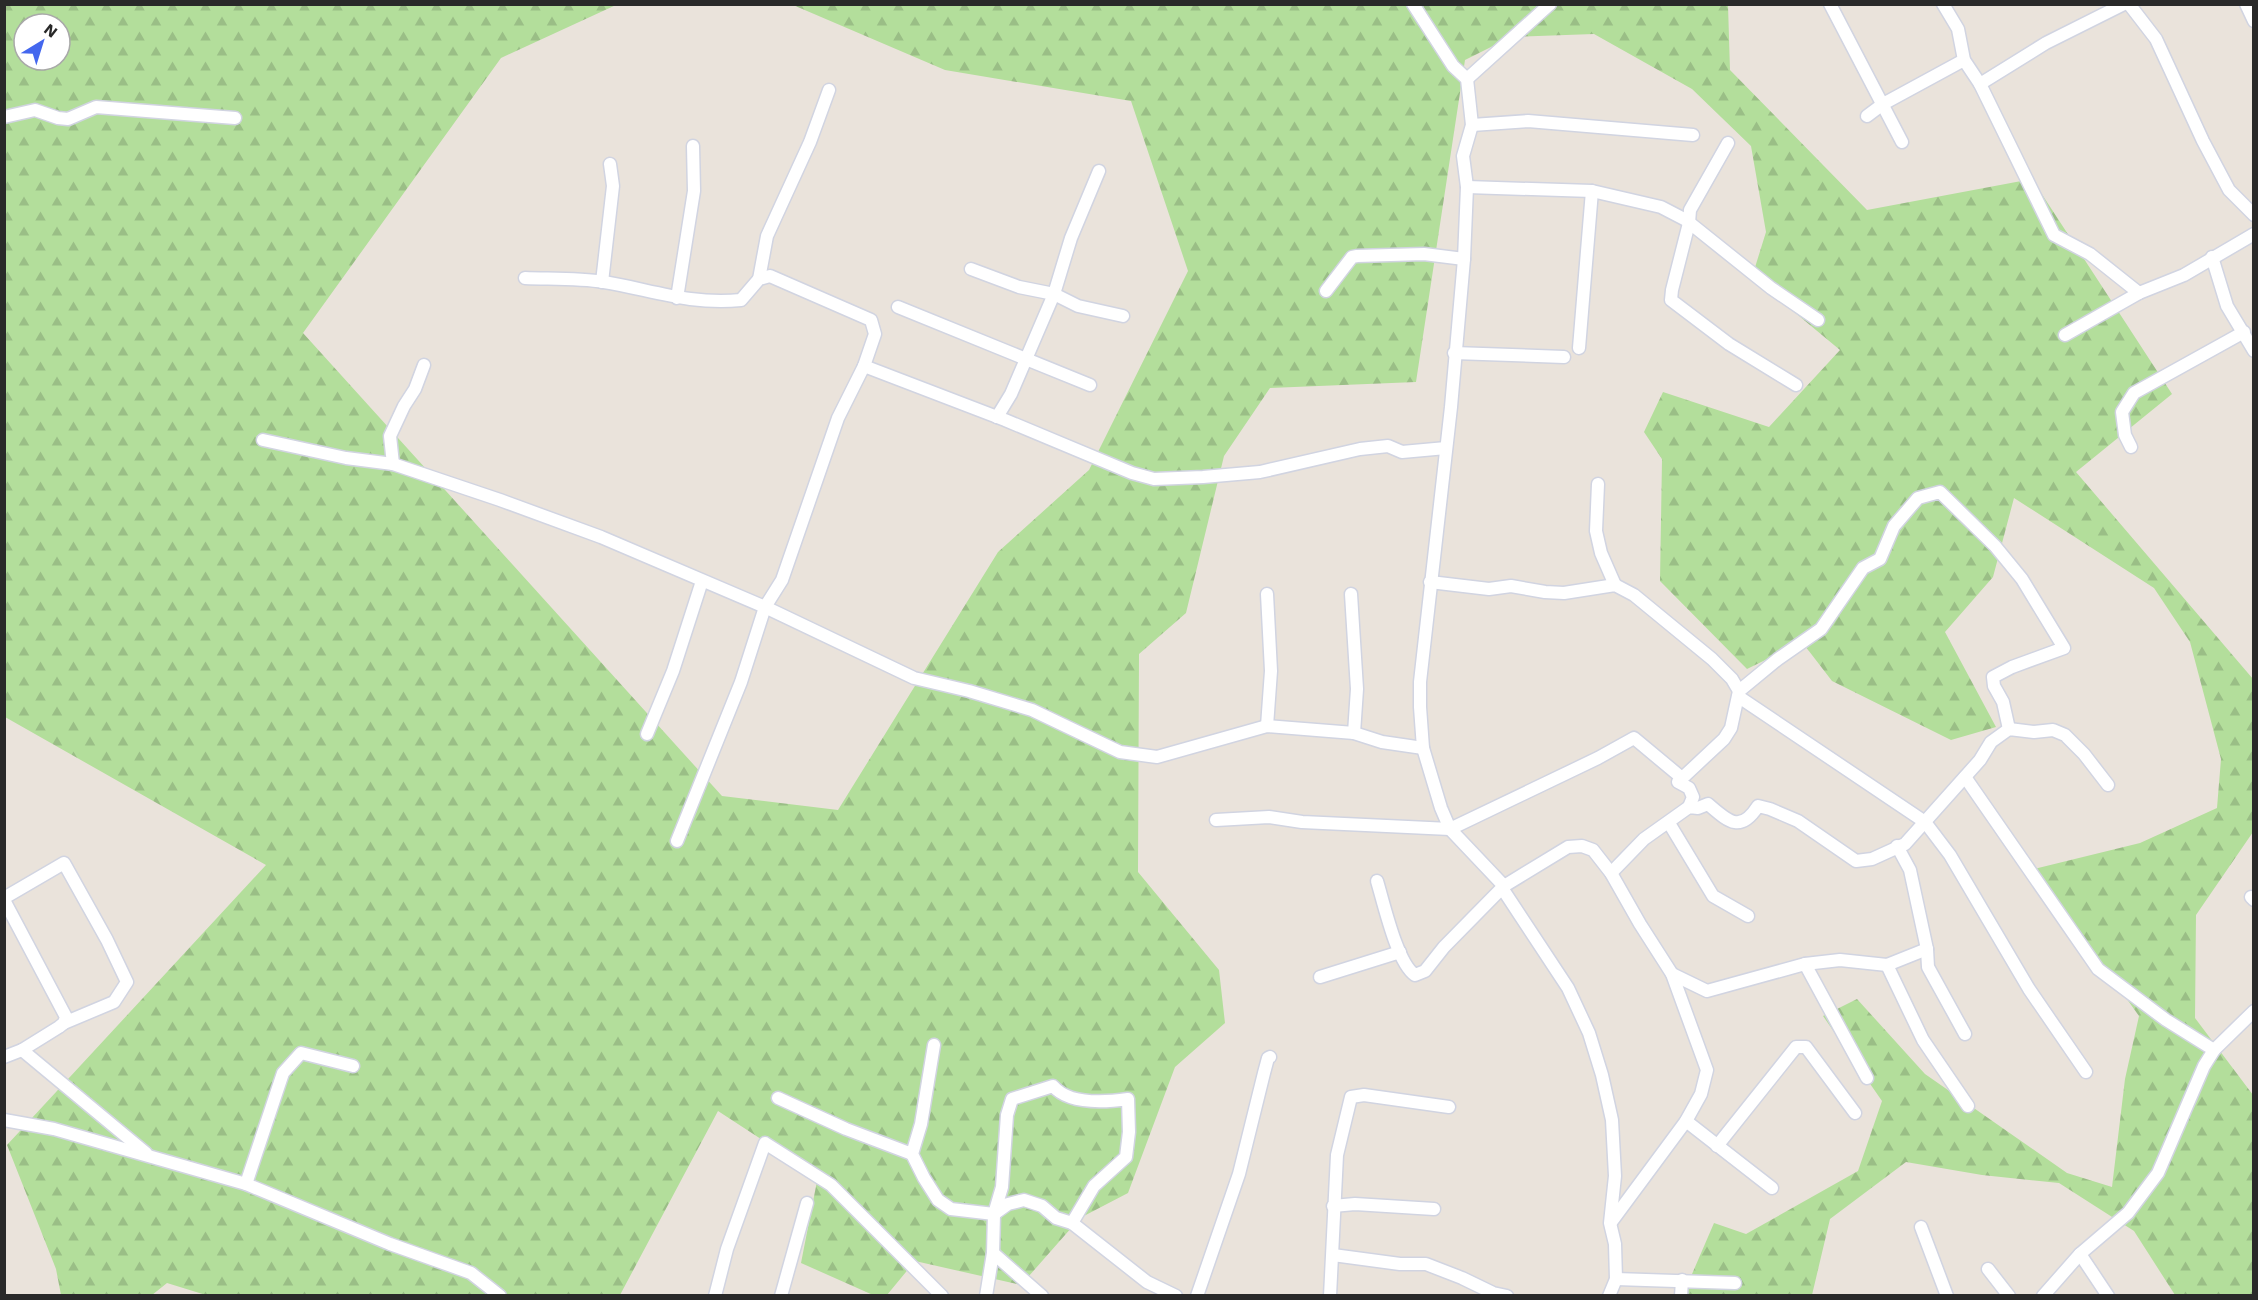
<svg xmlns="http://www.w3.org/2000/svg" width="2258" height="1300" viewBox="0 0 2258 1300" font-family="'Work Sans',sans-serif">
	<style>
		.forest { fill: url(#forest-firs); fill-rule: evenodd }
		.lines { fill: none; stroke-linecap: round; stroke-linejoin: round }
		.minor-casing { stroke: #d1d4e1; stroke-width: 15 }
		.minor { stroke: #fff; stroke-width: 12 }
	</style>
	<defs>
		<pattern id="forest-firs" width="22" height="20" patternUnits="userSpaceOnUse" patternTransform="scale(1.5)"><rect width="22" height="20" fill="#b3de9b"/><path d="M5 1l3.5 6h-7zM16 11l3.5 6h-7z" fill="#9abe86"/></pattern>
	</defs>
	<rect width="100%" height="100%" fill="#eae3db"/>
	<!-- forest -->
	<path class="forest" d="M5 5H616L501 58 303 333 722 796 838 810 998 552 1089 470 1188 271 1131 101 945 70 793 5H1728L1730 70 1867 210 2032 179 2172 394 2076 472 2253 679V832L2196 915 2195 1018 2253 1095V1295H2175L2134 1231 2059 1183 1982 1175 1906 1162 1830 1219 1812 1295H1683L1714 1223 1746 1234 1858 1171 1882 1101 1823 1016 1857 999 1925 1074 2067 1173 2112 1187 2125 1079 2139 1016 2034 869 2140 843 2217 808 2221 759 2190 642 2154 588 2014 498 1993 577 1945 632 1996 727 1951 740 1832 681 1802 642 1747 669 1660 581 1662 459 1644 432 1663 392 1769 427 1840 350 1752 277 1766 232 1751 146 1692 89 1594 34 1511 37 1465 60 1416 382 1270 388 1224 456 1186 613 1139 654 1138 872 1219 970 1225 1023 1175 1067 1128 1193 1080 1218 1021 1285 915 1261 887 1295H873L801 1263 818 1176 718 1111 620 1295 209 1296 167 1283 152 1295H61L56 1269 7 1145 266 865 5 717ZM24 24H60V60H24Z"/>
	<g class="lines">
		<!-- minor casing -->
		<g class="minor-casing">
			<g id="minor">
				<path d="M1413 4 1453 66 1467 79 1472 125 1463 156 1467 187 1464 259 1451 407 1420 682V707L1423 748 1441 808 1450 829 1504 886 1502 888 1568 988 1589 1033 1602 1075 1612 1120 1615 1176 1610 1223 1615 1244 1616 1279 1609 1296"/>
				<path d="M1830 4 1902 142"/>
				<path d="M1943 4 1958 29 1964 60 1980 84 2054 235 2090 254 2139 293"/>
				<path d="M2129 4 2156 39 2203 141 2229 190 2254 215"/>
				<path d="M2246 4 2254 21"/>
				<path d="M1467 79 1550 4"/>
				<path d="M1980 84 2046 43 2124 4"/>
				<path d="M1867 116 1883 104 1964 60"/>
				<path d="M4 117 35 110 58 118 68 119 96 107 235 118"/>
				<path d="M1472 125 1528 121 1693 135"/>
				<path d="M1728 143 1690 210 1689 223 1672 290 1671 300 1729 344 1796 385"/>
				<path d="M1467 187 1592 191 1661 207 1686 220 1771 288 1818 320"/>
				<path d="M2212 257 2227 306 2254 351"/>
				<path d="M971 269 1019 287 1054 294 1078 306 1123 316"/>
				<path d="M525 278C551 279 579 278 604 282 652 290 690 305 741 300L759 279 770 276 871 320 875 334 864 366 838 418 782 580 765 607 741 682 677 841"/>
				<path d="M759 279 767 236 810 142 829 90"/>
				<path d="M602 282 613 186 610 164"/>
				<path d="M1326 291 1352 257 1357 256 1424 254 1464 259"/>
				<path d="M677 298 694 191 693 146"/>
				<path d="M898 307 1090 385"/>
				<path d="M2065 335 2139 293 2184 275 2254 234"/>
				<path d="M1579 348 1592 191"/>
				<path d="M1454 353 1564 357"/>
				<path d="M864 366 1005 420 1132 473 1154 479 1203 477 1260 472 1360 449 1388 446 1402 452 1446 448"/>
				<path d="M997 417 1011 394 1054 294 1071 238 1099 171"/>
				<path d="M263 440 346 458 393 464 500 500 601 537 765 607 914 678 969 691 1032 710 1120 752 1157 757 1267 726 1354 733 1382 742 1423 748"/>
				<path d="M2131 447 2125 435 2122 412 2134 393 2244 332"/>
				<path d="M393 464 390 436 404 406 415 389 424 365"/>
				<path d="M1598 484 1596 531 1601 553 1615 585"/>
				<path d="M1430 582 1489 589 1511 586 1545 592 1564 593 1615 585 1634 595 1712 659 1732 679 1739 691 1731 728 1724 739 1678 782 1689 788 1693 797 1689 807"/>
				<path d="M1267 594 1271 671 1267 726"/>
				<path d="M1351 594 1357 689 1354 733"/>
				<path d="M1739 691 1778 659 1821 629 1863 568 1880 559 1894 526 1918 498 1940 492 1995 546 2022 579 2064 648 2012 667 1993 677 1994 686 2003 702 2009 729"/>
				<path d="M1739 697 1925 822 1950 855 2029 989 2086 1072"/>
				<path d="M647 734 673 671 702 581"/>
				<path d="M1965 777 2098 969 2166 1020 2214 1050"/>
				<path d="M1216 820 1269 817 1302 822 1450 829 1598 758 1634 738 1682 778"/>
				<path d="M1669 823 1713 896 1748 916"/>
				<path d="M1897 846 1910 870 1927 949 1928 967 1965 1034"/>
				<path d="M1611 873 1644 839 1689 807 1698 808 1708 804C1728 821 1740 834 1758 806L1770 809 1798 821 1856 861 1872 859 1905 844 1980 760 1991 742 2009 729 2034 732 2053 730 2065 735 2084 754 2108 785"/>
				<path d="M1377 881C1384 904 1397 963 1415 975L1425 971 1444 947 1502 888"/>
				<path d="M1504 886 1568 847 1582 846 1593 850 1611 873 1640 924 1672 974 1707 1070 1701 1094 1686 1121 1612 1221"/>
				<path d="M2251 897 2254 900"/>
				<path d="M4 898 64 863 107 940 127 982 114 1002 64 1023"/>
				<path d="M4 900 66 1017 64 1023 59 1027 22 1050 4 1057"/>
				<path d="M1805 964 1867 1078"/>
				<path d="M1887 965 1923 1040 1968 1106"/>
				<path d="M1672 974 1707 991 1805 964 1840 960 1887 965 1927 949"/>
				<path d="M1320 977 1400 952"/>
				<path d="M934 1045 921 1124 912 1154 924 1178 938 1200 951 1209 994 1214 1008 1204 1024 1200 1042 1206 1056 1218 1072 1223 1147 1282 1176 1296"/>
				<path d="M22 1050 146 1153"/>
				<path d="M778 1098 846 1129 912 1154"/>
				<path d="M4 1120 54 1129 246 1184 390 1244 471 1273 500 1296"/>
				<path d="M1686 1121 1772 1188"/>
				<path d="M1717 1146 1796 1047H1806L1855 1113"/>
				<path d="M246 1184 283 1073 301 1053 353 1066"/>
				<path d="M1333 1206 1355 1204 1434 1209"/>
				<path d="M1921 1227 1947 1296"/>
				<path d="M993 1253 1042 1296"/>
				<path d="M2080 1254 2108 1296"/>
				<path d="M1333 1255 1400 1264H1426L1462 1278 1493 1293 1507 1296"/>
				<path d="M1988 1269 2009 1296"/>
				<path d="M1616 1279 1735 1283"/>
				<path d="M715 1296 727 1249 765 1143 831 1185 942 1296"/>
				<path d="M781 1296 807 1203"/>
				<path d="M986 1296 993 1253 994 1214 1002 1187 1007 1115 1012 1099 1053 1086C1069 1105 1107 1102 1128 1099L1129 1132 1126 1157 1094 1186 1072 1223"/>
				<path d="M1197 1296 1239 1174 1264 1073 1268 1058 1270 1057"/>
				<path d="M1330 1296 1337 1155 1351 1097 1364 1095 1449 1107"/>
				<path d="M1681 1296 1682 1280"/>
				<path d="M2043 1296 2080 1254 2128 1213 2158 1173 2204 1066 2214 1050 2254 1011"/>
			</g>
		</g>
		<!-- minor -->
		<use href="#minor" class="minor"/>
	</g>
	<!-- border -->
	<rect width="2258" height="1300" fill="none" stroke="#292929" stroke-width="12"/>
	<!-- north arrow -->
	<g transform="translate(42 42) rotate(38)"><circle r="28" fill="#ffffff" stroke="#a9a9a9" stroke-width="1.5"/>
	<path d="M0-4.5L10 22L0 15L-10 22Z" fill="#4467ee"/>
	<text y="-9" font-size="16" font-weight="bold" text-anchor="middle" fill="#292929">N</text>
	</g>
</svg>
